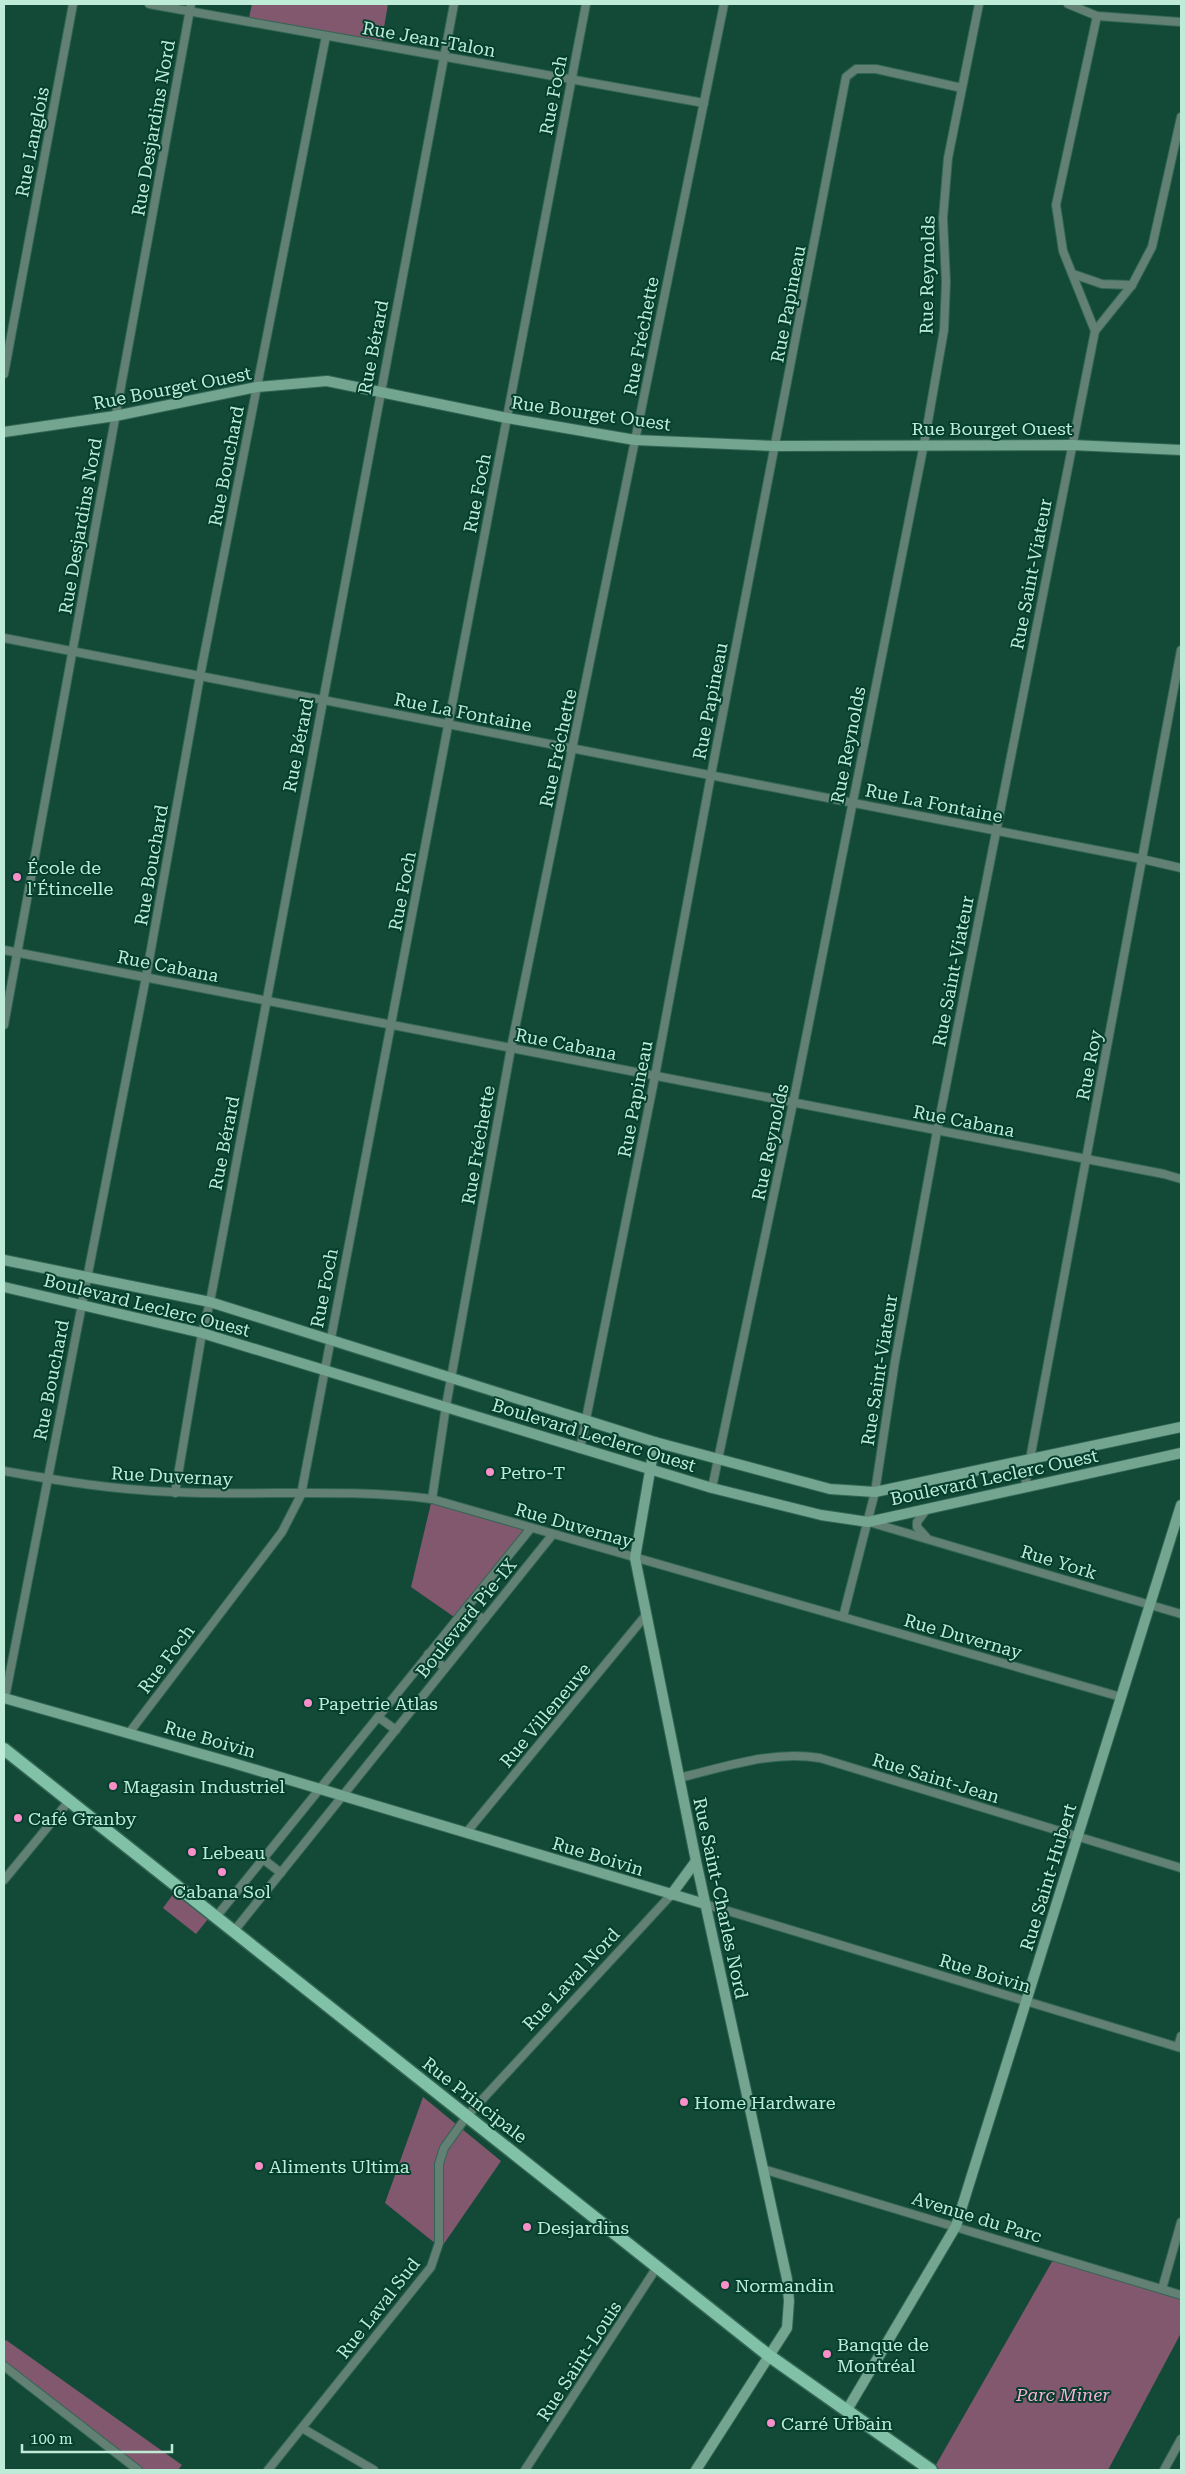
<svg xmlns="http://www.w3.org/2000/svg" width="1185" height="2474" viewBox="0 0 1185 2474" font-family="'Roboto Serif',serif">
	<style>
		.green { fill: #81586d }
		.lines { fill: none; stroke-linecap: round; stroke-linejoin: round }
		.street-casing { stroke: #326654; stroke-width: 10 }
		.secondary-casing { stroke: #326654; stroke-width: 12 }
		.primary-casing { stroke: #326654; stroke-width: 15 }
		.street { stroke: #628174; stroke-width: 8 }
		.secondary { stroke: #73a591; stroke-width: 10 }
		.primary { stroke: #80c1a7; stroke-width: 12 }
		.poi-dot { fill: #f98fc9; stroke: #043e2d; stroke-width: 2 }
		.labels { text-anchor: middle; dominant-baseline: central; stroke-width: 4; stroke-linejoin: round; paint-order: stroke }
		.street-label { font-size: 18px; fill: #bfecd8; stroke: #043e2d }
		.poi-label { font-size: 18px; fill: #bfecd8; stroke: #043e2d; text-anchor: start }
		.park-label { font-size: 18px; font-style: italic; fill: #f9b0d6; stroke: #043e2d }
	</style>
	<rect width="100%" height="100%" fill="#134937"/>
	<!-- green -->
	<g class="green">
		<path d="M252 4H388L381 45 248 22Z"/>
		<path d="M432 1499 531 1528 457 1619 411 1587Z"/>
		<path d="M174 1893 208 1919 196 1934 163 1908Z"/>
		<path d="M423 2097 501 2161 441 2248 385 2203Z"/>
		<path d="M1053 2260 1181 2296V2333L1108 2470H933Z"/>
		<path d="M6 2340 182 2465 178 2470H136L4 2366V2342Z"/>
	</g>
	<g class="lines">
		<!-- street casing -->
		<g class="street-casing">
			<g id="street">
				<path d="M149 4 704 103"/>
				<path d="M1068 4 1097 16 1181 22"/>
				<path d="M1073 274 1102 284 1132 285"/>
				<path d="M1095 331 1063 251 1056 205 1097 16"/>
				<path d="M4 374 73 4"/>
				<path d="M4 638 1142 859 1181 868"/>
				<path d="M4 950 1164 1174 1181 1179"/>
				<path d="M4 1025 191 4"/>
				<path d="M580 1449 655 1076 711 775 846 77 856 69H876L962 88"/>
				<path d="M4 1471C60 1481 116 1490 173 1492 259 1496 347 1488 432 1499L1121 1697"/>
				<path d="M1025 1486 1181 650"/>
				<path d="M712 1488 793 1103 924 444 944 330 946 282 943 218 948 158 979 4"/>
				<path d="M175 1493 202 1333 210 1302 454 4"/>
				<path d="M432 1499 446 1406 511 1048 724 4"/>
				<path d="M926 1510 917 1522V1527L927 1538"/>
				<path d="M869 1522 1181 1614"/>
				<path d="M467 1607 484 1620"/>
				<path d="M843 1617 875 1492 895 1361 937 1131 1095 331 1132 285 1152 247 1181 117"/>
				<path d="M428 1654 445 1668"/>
				<path d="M5 1698 146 977 200 676 326 36"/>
				<path d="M378 1717 396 1730"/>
				<path d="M129 1733 282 1532 301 1495 586 4"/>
				<path d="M679 1778C725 1767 772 1750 820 1758L1181 1868"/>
				<path d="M466 1833 646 1615"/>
				<path d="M263 1859 281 1873"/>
				<path d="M4 1880 69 1801"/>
				<path d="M705 1904 1181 2048"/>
				<path d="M216 1917 531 1528"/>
				<path d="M234 1931 553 1534"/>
				<path d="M1178 2047 1181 2036"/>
				<path d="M763 2169 1181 2295"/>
				<path d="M1162 2289 1181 2222"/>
				<path d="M4 2366 138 2470"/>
				<path d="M302 2428 374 2470"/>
				<path d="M268 2470 431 2267 439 2243V2164L444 2148 467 2116 671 1895"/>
				<path d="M525 2470 657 2267"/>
				<path d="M1164 2470 1181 2439"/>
			</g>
		</g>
		<!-- secondary casing -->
		<g class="secondary-casing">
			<g id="secondary">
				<path d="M4 432 115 416 257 387 327 381 507 418 635 440 776 446 1072 445 1181 450"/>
				<path d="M4 1260 210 1302 655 1442 830 1489 875 1492 1181 1427"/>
				<path d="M4 1287 202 1333 712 1488 821 1515 868 1522 1181 1453"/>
				<path d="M655 1442 635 1558 696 1861 787 2279 789 2301 787 2328 696 2470"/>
				<path d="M4 1698 233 1763 705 1904"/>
				<path d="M671 1895 696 1861"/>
				<path d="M847 2410 956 2226 1181 1505"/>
			</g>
		</g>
		<!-- primary casing -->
		<g class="primary-casing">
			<path id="primary" d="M4 1749 768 2355 931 2470"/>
		</g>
		<!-- street -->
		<use href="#street" class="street"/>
		<!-- secondary -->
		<use href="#secondary" class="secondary"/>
		<!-- primary -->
		<use href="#primary" class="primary"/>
	</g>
	<!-- markers -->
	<g class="poi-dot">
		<circle cx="17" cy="877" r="5"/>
		<circle cx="490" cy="1472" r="5"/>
		<circle cx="308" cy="1703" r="5"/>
		<circle cx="113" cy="1786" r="5"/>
		<circle cx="18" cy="1818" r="5"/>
		<circle cx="192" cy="1852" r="5"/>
		<circle cx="222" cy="1872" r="5"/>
		<circle cx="684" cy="2102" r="5"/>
		<circle cx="259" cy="2166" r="5"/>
		<circle cx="527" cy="2227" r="5"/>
		<circle cx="725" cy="2285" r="5"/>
		<circle cx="827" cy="2354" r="5"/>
		<circle cx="771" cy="2423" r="5"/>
	</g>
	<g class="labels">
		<!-- street labels -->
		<g class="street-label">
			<text transform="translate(429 39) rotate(10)">Rue Jean-Talon</text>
			<text transform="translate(553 95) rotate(-79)">Rue Foch</text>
			<text transform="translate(153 128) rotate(-80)">Rue Desjardins Nord</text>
			<text transform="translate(32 142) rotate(-79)">Rue Langlois</text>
			<text transform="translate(927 275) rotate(-89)">Rue Reynolds</text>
			<text transform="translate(788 304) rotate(-79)">Rue Papineau</text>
			<text transform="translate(641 336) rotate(-79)">Rue Fréchette</text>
			<text transform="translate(373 347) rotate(-79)">Rue Bérard</text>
			<text transform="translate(172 388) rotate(-11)">Rue Bourget Ouest</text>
			<text transform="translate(591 413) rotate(8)">Rue Bourget Ouest</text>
			<text x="992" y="428">Rue Bourget Ouest</text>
			<text transform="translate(226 466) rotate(-79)">Rue Bouchard</text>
			<text transform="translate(477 493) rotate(-79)">Rue Foch</text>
			<text transform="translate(80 526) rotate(-80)">Rue Desjardins Nord</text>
			<text transform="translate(1031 574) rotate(-79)">Rue Saint-Viateur</text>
			<text transform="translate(710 701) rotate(-79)">Rue Papineau</text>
			<text transform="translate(463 712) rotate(11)">Rue La Fontaine</text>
			<text transform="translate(298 745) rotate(-79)">Rue Bérard</text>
			<text transform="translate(848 745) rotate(-79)">Rue Reynolds</text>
			<text transform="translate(558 748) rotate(-78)">Rue Fréchette</text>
			<text transform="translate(934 803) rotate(11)">Rue La Fontaine</text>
			<text transform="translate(151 865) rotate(-80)">Rue Bouchard</text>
			<text transform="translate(402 891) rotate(-79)">Rue Foch</text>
			<text transform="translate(168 966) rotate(11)">Rue Cabana</text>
			<text transform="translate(953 971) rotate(-79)">Rue Saint-Viateur</text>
			<text transform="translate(566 1044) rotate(11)">Rue Cabana</text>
			<text transform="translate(1089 1065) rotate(-79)">Rue Roy</text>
			<text transform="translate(635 1099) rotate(-79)">Rue Papineau</text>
			<text transform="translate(964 1121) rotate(11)">Rue Cabana</text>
			<text transform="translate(770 1142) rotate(-78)">Rue Reynolds</text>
			<text transform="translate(224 1143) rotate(-79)">Rue Bérard</text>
			<text transform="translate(478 1145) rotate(-80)">Rue Fréchette</text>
			<text transform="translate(324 1288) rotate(-79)">Rue Foch</text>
			<text transform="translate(147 1305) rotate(14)">Boulevard Leclerc Ouest</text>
			<text transform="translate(879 1370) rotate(-81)">Rue Saint-Viateur</text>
			<text transform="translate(51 1380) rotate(-79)">Rue Bouchard</text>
			<text transform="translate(594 1435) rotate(17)">Boulevard Leclerc Ouest</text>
			<text transform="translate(172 1476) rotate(3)">Rue Duvernay</text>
			<text transform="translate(994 1477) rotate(-12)">Boulevard Leclerc Ouest</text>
			<text transform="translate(574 1525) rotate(16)">Rue Duvernay</text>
			<text transform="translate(1059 1562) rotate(17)">Rue York</text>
			<text transform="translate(466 1618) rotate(-51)">Boulevard Pie-IX</text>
			<text transform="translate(963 1636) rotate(16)">Rue Duvernay</text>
			<text transform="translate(166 1659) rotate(-53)">Rue Foch</text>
			<text transform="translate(545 1715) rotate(-50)">Rue Villeneuve</text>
			<text transform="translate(210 1739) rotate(16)">Rue Boivin</text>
			<text transform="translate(936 1778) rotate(17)">Rue Saint-Jean</text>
			<text transform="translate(598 1856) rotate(17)">Rue Boivin</text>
			<text transform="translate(1048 1877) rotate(-73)">Rue Saint-Hubert</text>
			<text transform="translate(721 1898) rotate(78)">Rue Saint-Charles Nord</text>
			<text transform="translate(985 1973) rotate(17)">Rue Boivin</text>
			<text transform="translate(571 1979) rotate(-47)">Rue Laval Nord</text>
			<text transform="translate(475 2100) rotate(38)">Rue Principale</text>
			<text transform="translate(977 2217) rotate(17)">Avenue du Parc</text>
			<text transform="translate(378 2308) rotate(-52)">Rue Laval Sud</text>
			<text transform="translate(579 2361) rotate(-57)">Rue Saint-Louis</text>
		</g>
		<!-- poi labels -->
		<g class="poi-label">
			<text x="27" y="867">École de<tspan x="27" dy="21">l'Étincelle</tspan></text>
			<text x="500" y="1472">Petro-T</text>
			<text x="318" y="1703">Papetrie Atlas</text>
			<text x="123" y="1786">Magasin Industriel</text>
			<text x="28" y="1818">Café Granby</text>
			<text x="202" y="1852">Lebeau</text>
			<text x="222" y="1891" text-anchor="middle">Cabana Sol</text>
			<text x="694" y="2102">Home Hardware</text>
			<text x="269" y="2166">Aliments Ultima</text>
			<text x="537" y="2227">Desjardins</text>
			<text x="735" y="2285">Normandin</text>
			<text x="837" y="2344">Banque de<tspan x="837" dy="21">Montréal</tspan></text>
			<text x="781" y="2423">Carré Urbain</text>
		</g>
		<!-- park labels -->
		<g class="park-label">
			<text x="1063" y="2394">Parc Miner</text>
		</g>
	</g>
	<!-- border -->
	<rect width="1185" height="2474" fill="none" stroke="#bfecd8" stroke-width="10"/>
	<!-- scale -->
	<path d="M22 2444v8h150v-8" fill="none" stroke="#bfecd8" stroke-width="2.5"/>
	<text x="30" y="2444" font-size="15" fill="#bfecd8" stroke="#043e2d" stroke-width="4" paint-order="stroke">100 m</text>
</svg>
